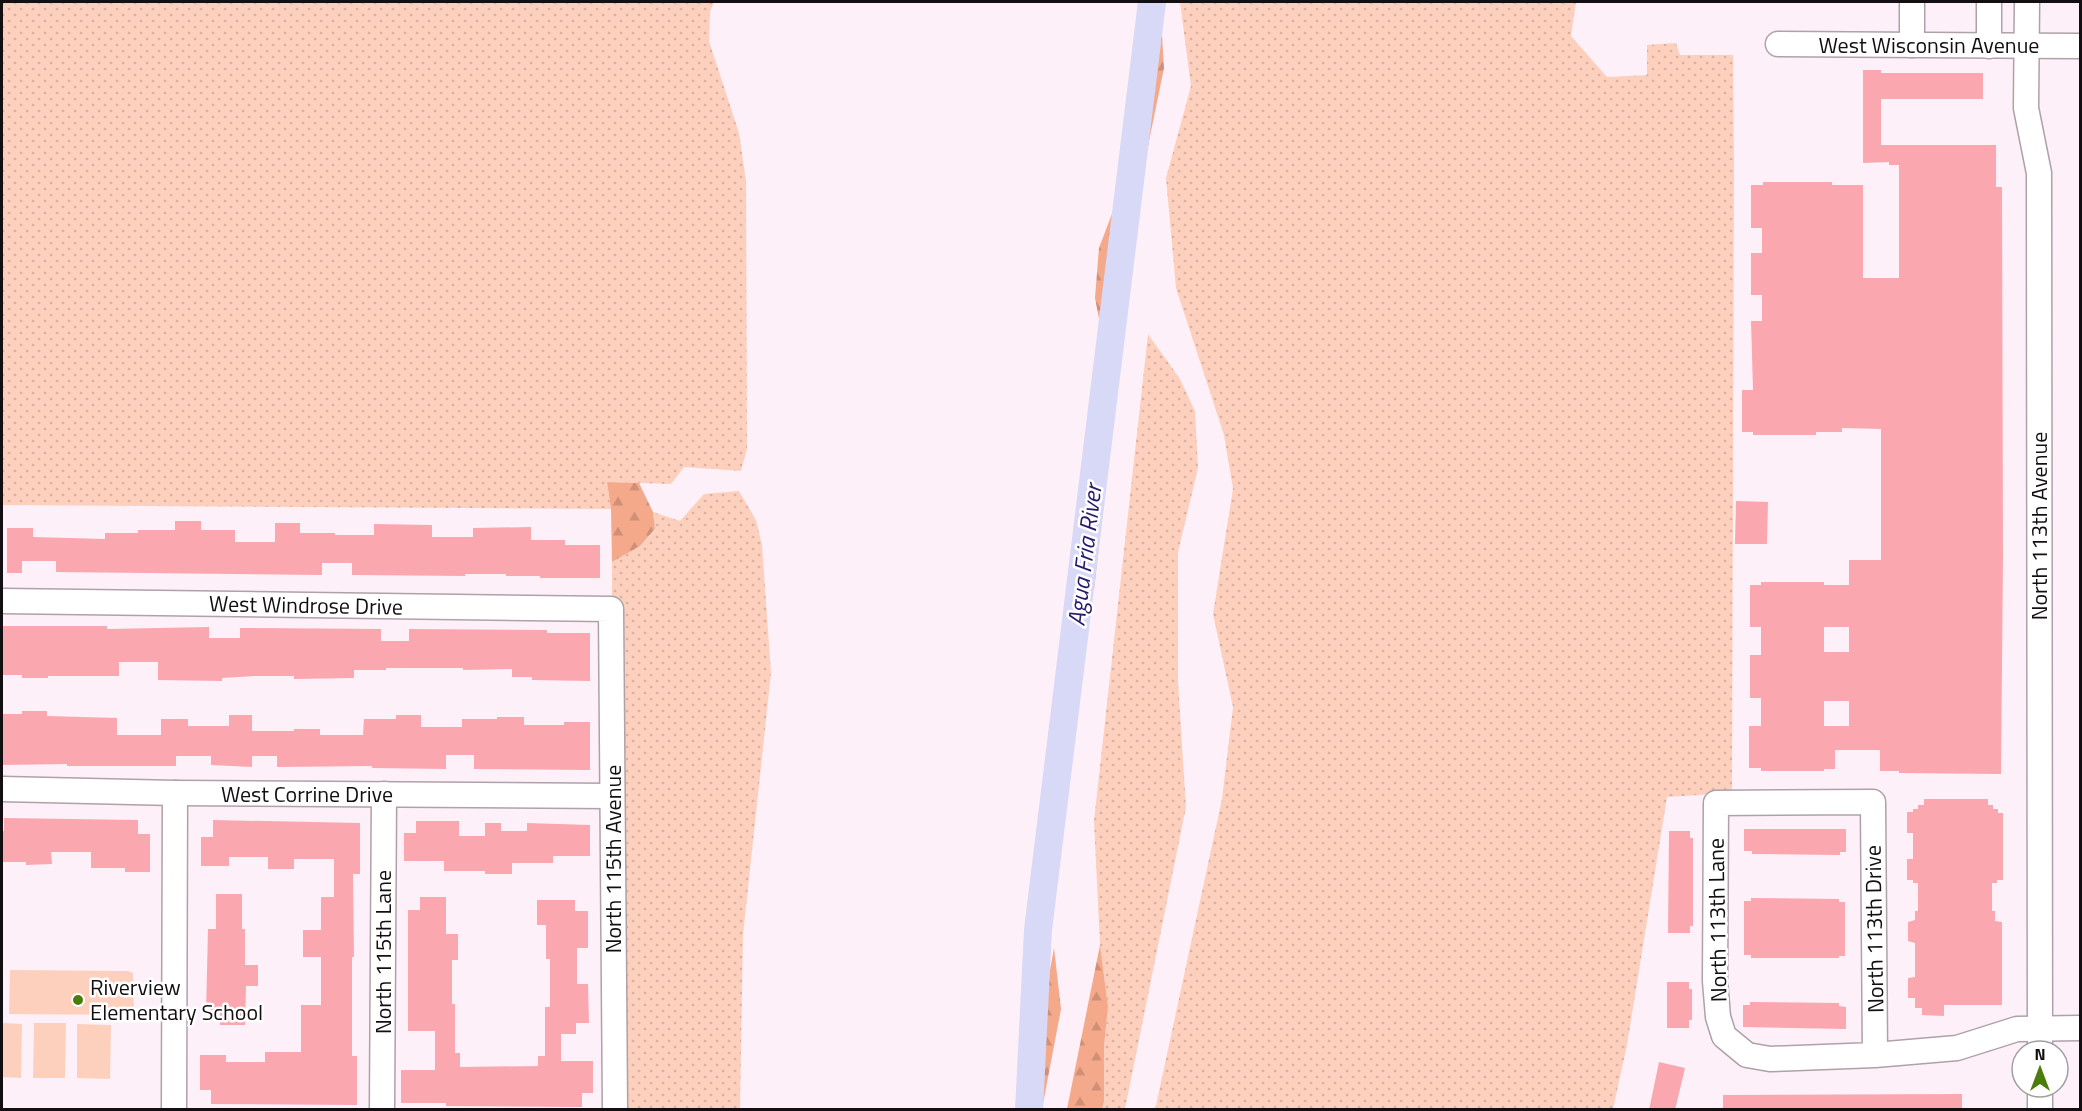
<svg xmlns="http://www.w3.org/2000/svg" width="2082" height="1111" viewBox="0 0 2082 1111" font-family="'Titillium Web',sans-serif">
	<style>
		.grass { fill: url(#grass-dots) }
		.forest { fill: url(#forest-firs) }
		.green { fill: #fdd0be }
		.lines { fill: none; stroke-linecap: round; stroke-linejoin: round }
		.river { stroke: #d8d9f6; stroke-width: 28 }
		.building { fill: #fba7b0; fill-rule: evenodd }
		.minor-casing { stroke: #aea1a8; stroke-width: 27 }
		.minor { stroke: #fff; stroke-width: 24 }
		.poi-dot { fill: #4b7d0d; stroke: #fff; stroke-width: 2 }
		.labels { text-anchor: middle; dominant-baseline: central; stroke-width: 5; stroke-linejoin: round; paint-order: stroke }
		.street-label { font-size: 22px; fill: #130e11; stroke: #fff }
		.poi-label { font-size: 22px; fill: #130e11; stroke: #fff; text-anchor: start }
		.water-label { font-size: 24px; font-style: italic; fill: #281a69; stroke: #fff }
	</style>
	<defs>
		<pattern id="grass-dots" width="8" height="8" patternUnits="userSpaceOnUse" patternTransform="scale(1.5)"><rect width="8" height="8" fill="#fdd0be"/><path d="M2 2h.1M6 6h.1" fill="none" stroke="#d8b1a2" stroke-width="1.8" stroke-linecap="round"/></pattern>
		<pattern id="forest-firs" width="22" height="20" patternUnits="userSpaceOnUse" patternTransform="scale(1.5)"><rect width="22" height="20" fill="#f4a98a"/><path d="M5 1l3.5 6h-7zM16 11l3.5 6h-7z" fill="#d09076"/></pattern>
	</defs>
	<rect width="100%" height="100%" fill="#fef0f8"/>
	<!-- grass -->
	<g class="grass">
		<path d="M2 2H714L710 12 709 41 739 133 746 181 747 449 741 471 684 467 671 484 607 482 611 509 2 505Z"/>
		<path d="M1180 2H1576L1571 36 1607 77 1647 75V45L1676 43 1680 55H1733L1734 167 1732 793 1667 797 1627 1045 1613 1109 1155 1110 1222 799 1233 707 1213 614 1233 489 1224 435 1176 288 1166 178 1191 86Z"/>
		<path d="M1148 334 1180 379 1195 411 1198 468 1178 552V682L1186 807 1125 1109 1102 1110 1104 1102V1047L1108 1006 1100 945 1094 821Z"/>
		<path d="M739 491 756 520 762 545 771 673 743 935 740 1109H627L624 617 619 606 612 598V562L640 546 655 530 653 512 680 521 704 494Z"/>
	</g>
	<!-- forest -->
	<g class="forest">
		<path d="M1155 2H1160L1164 68 1138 195 1094 590 1095 457 1104 345 1095 298 1099 248 1124 182 1130 118 1151 52Z"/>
		<path d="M607 482 639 483 653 512 655 529 640 546 612 562 611 509Z"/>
		<path d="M1100 945 1108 1006 1104 1047V1102L1102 1109H1067Z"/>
		<path d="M1054 948 1061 1009 1042 1109H1025Z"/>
	</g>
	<!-- green -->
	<g class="green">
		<path d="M10 970 128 971 133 973 134 1015 9 1014Z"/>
		<path d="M2 1023 22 1024 21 1078 2 1077Z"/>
		<path d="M34 1023H66L65 1078H33Z"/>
		<path d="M77 1024 111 1025 110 1079 77 1078Z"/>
	</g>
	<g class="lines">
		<!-- river -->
		<path class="river" d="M1029 1110 1038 930 1152 2"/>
	</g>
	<!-- building -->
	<g class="building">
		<path d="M1863 70H1881V73H1983V99H1881V145H1996V187H2002L2003 557 2001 774 1899 773V771H1880V750H1835V769H1824V771H1761V768H1749V726H1761V698H1750V655H1761V627H1750V585H1761V582H1824V585H1849V560H1881V429L1842 428V432H1816V435H1753V432H1742V390H1753L1751 321H1762V295H1751V253H1762V228H1751V185H1763V182H1832V185H1863V278H1899V165H1889V162L1863 163ZM1824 627H1849V652H1824ZM1824 701H1849V726H1824Z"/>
		<path d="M1736 501 1768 502 1767 544H1735Z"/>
		<path d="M175 521H201V530H235V542H275V523H300V533H335V535H374V524L432 525V537H473V528L531 527V540H565V545H600V578H540V576H506V574H465V576L352 575V563H322V575L56 572V561H22V573H7V528H33V537L105 539V533H138V530H175Z"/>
		<path d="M2 626H107V629L209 627V638H240V628L381 629V641H409V629L547 630V633H590V681L532 680V677H512V669L463 670V668H386V670H354V678L294 679V676H255L222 678V681L158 680V662H119V676H48V678H22V675H2Z"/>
		<path d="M22 711H47V716L117 718V735H161V719H188V726H229V715H252V731H294V729H320V735H363L364 719H396V715H421V727H462V719H497V717H524V725H564V722H590V770L474 769V755H446V769L372 768V766L277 767V756H252V767L211 765V756H176V766H67V764L2 765V714H22Z"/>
		<path d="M1924 799H1988V805H1993V809H1998V813H2003V880H1997V883H1992V911H1995V921L2002 922V1005H1944V1016L1922 1015V1008H1915V998H1908V978L1915 977V943L1908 941V922L1915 920V911H1918V883H1913V880H1907V859H1913V833H1907V812H1913V809H1918V805H1924Z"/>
		<path d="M4 818 138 820V834H150V872H125V868H91V852H51L52 864 26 865V862H2V831H4Z"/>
		<path d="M213 820 360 823V874H353L354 957H352V1056H357V1105L211 1104V1090H200V1055H226V1062H265V1052H301V1005H321V957H303V930H321V897H334V859H294V869H268V857H229V866H201V837H213Z"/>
		<path d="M416 821H459V836H485V823H501V831H527V823L590 825V856H553V863H512V874H485V871H444V861H404V833H416Z"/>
		<path d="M1744 829H1846V852H1840V855L1752 854V851H1744Z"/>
		<path d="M1669 831H1690V838H1693V926H1690V933H1668Z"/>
		<path d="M216 894H242V929H245V965H258V986H246L245 1025H220V1013H206L208 929H216Z"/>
		<path d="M420 897H446V934H458V960H452V1004H455V1053H460V1067L538 1066V1056H545V1007H550V959H546V925H537V900H575V911H588V948H577V984H588L589 1023H576V1034H561V1061H593V1093H582V1107L446 1106V1103H401V1070H435V1031H408V910H420Z"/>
		<path d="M1751 898 1839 899V902H1845V956H1839V958H1751V955H1744V901H1751Z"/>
		<path d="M1667 982H1689V989H1692V1020H1689V1028H1667Z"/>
		<path d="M1750 1002 1839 1003V1006L1846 1007V1029L1743 1027V1005H1750Z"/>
		<path d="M1659 1062 1685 1068 1675 1110H1649Z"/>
		<path d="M1962 1094V1110H1723V1095Z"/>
	</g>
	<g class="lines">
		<!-- minor casing -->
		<g class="minor-casing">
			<g id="minor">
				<path d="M1989 2V46"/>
				<path d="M2027 2 2026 108 2039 173 2040 1051"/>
				<path d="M1778 44 2080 46"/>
				<path d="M1912 45V2"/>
				<path d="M2 601 611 609 615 1110"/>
				<path d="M2 789 175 793 612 796"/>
				<path d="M1875 1055 1873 802 1716 803 1715 981 1718 1017 1724 1036 1747 1055 1770 1059 1875 1055 1957 1048 2017 1029 2080 1028"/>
				<path d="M2040 1087V1110"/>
				<path d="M174 1110 175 793"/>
				<path d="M382 1110 384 794"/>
			</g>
		</g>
		<!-- minor -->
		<use href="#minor" class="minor"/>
	</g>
	<!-- markers -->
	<circle class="poi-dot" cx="78" cy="1000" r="6"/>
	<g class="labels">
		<!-- street labels -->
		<g class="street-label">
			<text x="1929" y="45">West Wisconsin Avenue</text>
			<text transform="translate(2039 526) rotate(-90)">North 113th Avenue</text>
			<text transform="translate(306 605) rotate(1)">West Windrose Drive</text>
			<text x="307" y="794">West Corrine Drive</text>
			<text transform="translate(613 859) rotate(-90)">North 115th Avenue</text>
			<text transform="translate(1717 920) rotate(-91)">North 113th Lane</text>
			<text transform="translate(1874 929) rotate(-91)">North 113th Drive</text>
			<text transform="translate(383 952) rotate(-90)">North 115th Lane</text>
		</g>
		<!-- poi labels -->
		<g class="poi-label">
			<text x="90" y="987">Riverview<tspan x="90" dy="25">Elementary School</tspan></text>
		</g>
		<!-- water labels -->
		<g class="water-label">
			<text transform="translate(1084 555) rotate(-83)">Agua Fria River</text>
		</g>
	</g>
	<!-- border -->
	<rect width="2082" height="1111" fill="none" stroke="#130e11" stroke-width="6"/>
	<!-- north arrow -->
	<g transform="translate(2040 1069)"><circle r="28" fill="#ffffff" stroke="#a19fa0" stroke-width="1.5"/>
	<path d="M0-4.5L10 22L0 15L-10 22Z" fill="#4b7d0d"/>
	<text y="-9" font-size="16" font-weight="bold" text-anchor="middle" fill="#130e11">N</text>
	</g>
</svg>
